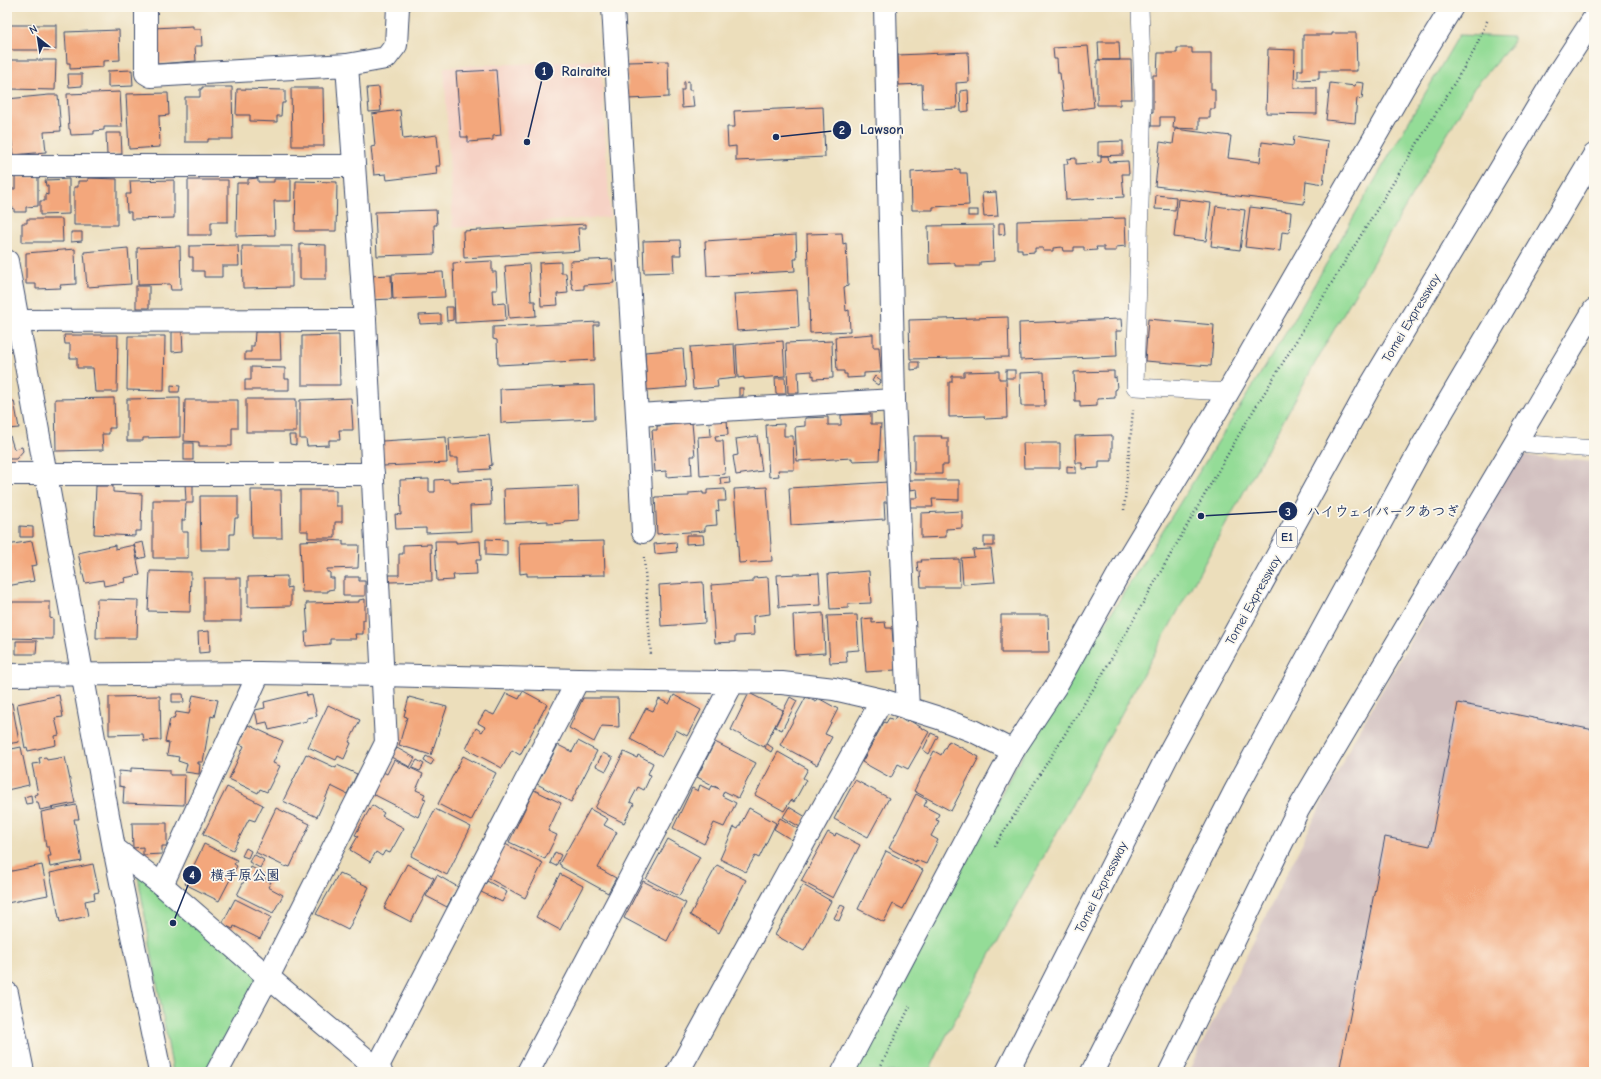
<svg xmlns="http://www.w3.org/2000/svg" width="1601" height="1079" viewBox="0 0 1601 1079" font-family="'Comic Neue','Klee One',sans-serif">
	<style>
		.built { fill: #f6d2c5 }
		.industrial { fill: #d1bfbf }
		.green { fill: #94dc97; stroke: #58867a }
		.building { fill: #f3a77c }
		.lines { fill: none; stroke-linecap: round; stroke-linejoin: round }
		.service-casing { stroke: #3a496c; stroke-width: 18 }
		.minor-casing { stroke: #3a496c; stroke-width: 24 }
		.tertiary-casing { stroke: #3a496c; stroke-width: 24 }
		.motorway-casing { stroke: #3a496c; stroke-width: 24 }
		.path { stroke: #3a496c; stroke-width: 2.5; stroke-dasharray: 1 3; stroke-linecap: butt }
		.service { stroke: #fff; stroke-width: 17 }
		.minor { stroke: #fff; stroke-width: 22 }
		.tertiary { stroke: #fff; stroke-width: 22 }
		.motorway { stroke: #fff; stroke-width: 22 }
		.labels { text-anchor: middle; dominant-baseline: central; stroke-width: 3.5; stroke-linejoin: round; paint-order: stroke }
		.shield { fill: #fbf7ec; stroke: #5e6b89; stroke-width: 1 }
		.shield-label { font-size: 12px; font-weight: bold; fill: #1b2f5e }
		.street-label { font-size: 13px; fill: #1b2f5e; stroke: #fbf7ec }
		.leader { fill: none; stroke: #1b2f5e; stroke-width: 1.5 }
		.callout-dot { fill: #1b2f5e; stroke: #fbf7ec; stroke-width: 1.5 }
		.mark-label { font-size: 12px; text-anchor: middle; font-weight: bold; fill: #fff }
		.callout-label { font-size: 14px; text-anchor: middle; font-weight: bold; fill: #1b2f5e; stroke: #fbf7ec; stroke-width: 3.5; stroke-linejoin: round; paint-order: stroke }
	</style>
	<rect width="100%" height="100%" fill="#fbf7ec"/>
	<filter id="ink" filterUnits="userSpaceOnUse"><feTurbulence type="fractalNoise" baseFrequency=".025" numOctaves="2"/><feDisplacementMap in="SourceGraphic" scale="8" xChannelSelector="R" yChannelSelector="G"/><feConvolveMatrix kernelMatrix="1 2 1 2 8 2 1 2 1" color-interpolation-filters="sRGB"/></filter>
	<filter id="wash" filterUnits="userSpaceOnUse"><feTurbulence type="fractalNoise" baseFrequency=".012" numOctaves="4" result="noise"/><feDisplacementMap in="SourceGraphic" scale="16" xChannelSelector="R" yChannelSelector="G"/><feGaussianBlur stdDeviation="0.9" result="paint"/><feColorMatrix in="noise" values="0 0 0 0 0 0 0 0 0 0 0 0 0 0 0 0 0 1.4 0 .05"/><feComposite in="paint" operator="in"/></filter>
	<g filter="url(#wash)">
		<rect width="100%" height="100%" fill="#ecdebb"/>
		<!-- built -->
		<path class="built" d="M601 60 610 217 453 228 444 67Z"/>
		<!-- industrial -->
		<path class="industrial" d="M1519 455 1594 462V1072H1188L1355 737Z"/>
		<!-- green -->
		<g class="green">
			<path d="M1459 35 1513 37V43L1474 88 1324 347 1137 685 944 1040 929 1072H854L1016 766 1292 323Z"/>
			<path d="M137 871 261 976 210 1072H173Z"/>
		</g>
		<g id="blocks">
			<!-- building -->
			<g class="building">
				<rect x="9" y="25" width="47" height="25"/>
				<path d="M193 26V29H201L202 46H195L196 61 156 64 154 28Z"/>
				<path d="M119 30 120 60 103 61V67L70 69V63H67L65 32Z"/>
				<path d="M1332 33H1356L1357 71H1319V79L1298 80V70H1303V35H1332Z"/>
				<path d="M1098 42H1119L1120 60H1099Z"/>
				<path d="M1088 46 1094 107 1064 111 1060 73H1058L1057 59H1054L1053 48Z"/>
				<path d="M1177 48H1192V53H1211V89H1215V109H1210V118H1199V129L1173 128 1174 117H1160V126H1151V112H1153V75H1157L1158 53H1177Z"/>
				<path d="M1268 49 1295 50 1294 88H1317V114L1266 113Z"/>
				<path d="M968 52 969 82 956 83 957 108 923 109 922 84 899 85 898 55Z"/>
				<path d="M9 60H56L55 90 9 89Z"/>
				<path d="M1097 60H1131L1132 99H1120V105H1097Z"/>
				<path d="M668 61 669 97 628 99 627 62Z"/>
				<path d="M132 70 133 86 108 87V71Z"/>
				<path d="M496 70 501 135 493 136V140L468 142V137H461L456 72Z"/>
				<path d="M68 74H82V86L69 87Z"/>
				<path d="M689 81V90H692L694 107 682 108 681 90H684V82Z"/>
				<path d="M1356 82 1364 83 1362 99 1357 98 1355 123 1326 120 1330 83 1355 86Z"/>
				<path d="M202 87H232L233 139H208V142H185V97H200V89H202Z"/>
				<path d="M379 87 381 111 369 112 367 88Z"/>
				<path d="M291 88H323L324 146H292Z"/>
				<path d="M237 89 285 90V103H282L281 116H277V122L250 121V115H236Z"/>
				<path d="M968 90 969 111 961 112 960 91Z"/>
				<path d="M120 92 122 127H104V130L94 131V134L71 135 70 129H69L67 94Z"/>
				<path d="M168 93 169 115 159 116 160 147 129 149 126 94Z"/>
				<path d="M49 95H58L61 131 44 132 46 152 13 155 11 133H7V99Z"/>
				<path d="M823 107 825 157 736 161V146L728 147 727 127H735L734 111Z"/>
				<path d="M400 110 403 139 437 135 440 166H436L437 174 387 180 386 174 374 175 371 147 375 146 372 114Z"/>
				<path d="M1175 129 1231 136 1228 158 1260 162 1262 142 1293 146 1294 136 1328 141 1323 184 1306 181 1304 204 1155 186 1160 142 1173 144Z"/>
				<path d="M106 133H121L122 154 107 155Z"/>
				<path d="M1123 141V155L1098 156V142Z"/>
				<path d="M1101 156H1108L1109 162 1128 161 1129 174H1122L1124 197 1066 200 1064 164H1068L1067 159 1076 158V164L1101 162Z"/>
				<path d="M960 169V173H967L969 205 933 207V210H912L911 172Z"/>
				<path d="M15 177H38V206L26 207V212H14V208L11 209 10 189H15Z"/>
				<path d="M88 178 117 179V225H74V187H78V181H88Z"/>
				<path d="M258 178V182H274V179H291V201H274L275 235 236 236 237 183H248V179Z"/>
				<path d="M69 179V214L40 215V201H45V194L48 195V186H46L45 180Z"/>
				<path d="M174 180V218L131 219V212H127L126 194H131L130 181Z"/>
				<path d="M188 180H228V222H211V235H188Z"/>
				<path d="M296 181 337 182 336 231H295Z"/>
				<path d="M996 192 998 216 984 217 982 193Z"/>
				<path d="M1156 195 1176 197 1175 210 1155 209Z"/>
				<path d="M1178 199 1211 203 1206 241 1174 237Z"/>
				<path d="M1216 206 1245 210 1240 250 1211 246Z"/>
				<path d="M1250 207 1291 212 1289 233 1282 232 1280 251 1245 247Z"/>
				<path d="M436 210 437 225H434L435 254 377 256 375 212Z"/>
				<rect x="968" y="210" width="10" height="6"/>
				<path d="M1125 218 1126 246 1116 247V251H1104V247H1096L1097 250 1084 251V247H1074V251H1063L1062 247 1053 248V251H1043V248H1035V252L1022 253V249H1017V221Z"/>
				<path d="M27 219H62L63 242H22V223H27Z"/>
				<path d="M999 223H1004L1005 234 999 235Z"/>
				<path d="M586 224V228H578L580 251 464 258 463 231Z"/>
				<path d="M993 225 994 261 980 262V266H955V263L929 264 928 226Z"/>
				<path d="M71 232H82V241L71 242Z"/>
				<path d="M842 233 843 244 846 243 848 286 844 287 846 311 849 310 850 331 810 333 807 234Z"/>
				<path d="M796 235 797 259H794L795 271 707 276 705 241Z"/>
				<path d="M680 240 681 255H673L674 272 644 273 643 241Z"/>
				<path d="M300 244 326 245V279H300Z"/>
				<path d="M238 245 239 266H222V277H204V271H193V257H189V246Z"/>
				<path d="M180 246 181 290H171L170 284 138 285 137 248Z"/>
				<path d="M242 246H292V287L243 288Z"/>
				<path d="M128 248 131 284 87 287 84 252Z"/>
				<path d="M75 249 76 284 60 285 61 288 36 289V284H26V253Z"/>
				<path d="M612 259 614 283 584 285V289L573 290 572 284H571L570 261Z"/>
				<path d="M492 261V272H496L497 290H492L493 304 505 303 506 320 455 323 453 263Z"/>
				<path d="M561 262V273H566L568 293 557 294 558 305 541 306 539 263Z"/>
				<path d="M529 264 531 301H535L536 316 509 318 505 266Z"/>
				<path d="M443 272 445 297 393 299 392 274Z"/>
				<path d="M391 275 392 299 370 300 369 276Z"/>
				<rect x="136" y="286" width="13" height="22"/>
				<path d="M797 290 799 327 737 331 734 294Z"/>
				<path d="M446 307H453V320L447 321Z"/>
				<path d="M441 314V323L420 324 419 315Z"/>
				<path d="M1008 317 1009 357 910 359 909 320Z"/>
				<path d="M1121 319 1122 331H1116L1117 356 1020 360 1019 323Z"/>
				<path d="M1148 319 1214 325 1211 366 1145 361Z"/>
				<path d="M599 322V325H594L595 360 498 365 497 340 493 339V327Z"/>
				<path d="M172 331H182L183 351 172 352Z"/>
				<path d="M255 332H280L281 360H245V352H251V346H254Z"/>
				<path d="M873 334V347H879L881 372 864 373V377L847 378V374H844V371H837L835 337Z"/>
				<path d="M64 335H118L117 392H95L93 368H77V358H70V344H65Z"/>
				<path d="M339 335 340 385H302V336Z"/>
				<path d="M128 336H165L164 391 127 390Z"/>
				<path d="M783 341 785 376 744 379V377L738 378 736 345Z"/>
				<path d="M832 341 833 378 814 379V375L812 376V371L798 372 799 393H788L786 343Z"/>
				<path d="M734 344 736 378 717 380 718 387 693 389 690 347Z"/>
				<path d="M683 349 686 387 647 390 645 352Z"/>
				<path d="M911 362H919V369L911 370Z"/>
				<path d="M251 367 285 368V379H289V390H245V380H251Z"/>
				<rect x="1006" y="370" width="9" height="8"/>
				<path d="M999 371V379H1006L1007 418 985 419 984 416 949 417V382H952V376H964V372Z"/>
				<path d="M1114 371V378L1116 377 1117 389 1115 390V398L1097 399V406L1080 407V401H1075L1074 372Z"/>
				<path d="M1044 372 1045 406H1021L1020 373Z"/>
				<path d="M875 376 881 380 878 385 872 381Z"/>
				<path d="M775 378H785L786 394H776Z"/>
				<path d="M171 385 180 386 179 392H171Z"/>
				<path d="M594 385 595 419 501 423 500 389Z"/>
				<rect x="739" y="388" width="4" height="8"/>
				<path d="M114 398 115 428H109V434H102L103 450 56 451 55 399Z"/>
				<path d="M180 398V437L143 438V441H127V399Z"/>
				<path d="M351 398 353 430H339L340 440H329V445L307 446 306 439H300V400Z"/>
				<rect x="246" y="399" width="50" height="33"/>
				<path d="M185 400H238V428H232V446H199V442L184 441Z"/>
				<path d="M7 401H14L19 428 7 429Z"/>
				<path d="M871 414V424H881L879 460 852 461V458L797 461 795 427 805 426V418L828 417V425H841V415Z"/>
				<path d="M727 419 728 435 715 436 716 441H723L725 474 700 476 698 437 711 436 710 420Z"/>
				<path d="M692 423 695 456H691L692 475 666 477V471L655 472 652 430H657V426Z"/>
				<path d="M784 424V436H793L794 470H778L779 476 769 477 766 425Z"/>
				<path d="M289 435H296V445L290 444Z"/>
				<path d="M489 435 492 465 489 466 490 469 458 471V458H450L449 438Z"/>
				<path d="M1112 435V461H1099V468L1082 469V463H1076L1075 436Z"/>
				<path d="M7 436H10L14 449 22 447 23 451 16 459H7Z"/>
				<path d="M757 436 762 471 736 475 733 456 738 455 736 439Z"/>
				<path d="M914 436H942L941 438H948V465H942V474H914Z"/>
				<path d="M446 437 447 463 383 466 382 441Z"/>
				<rect x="184" y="443" width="9" height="17"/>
				<path d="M1023 443H1060V468H1024Z"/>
				<path d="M1067 466 1076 467V473H1067Z"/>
				<path d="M729 477 730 483 721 484 720 478Z"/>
				<path d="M429 479V492H435V480L449 479V482L490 480 491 505 470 506 471 531 426 533V528L396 529 395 514 401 515 400 480Z"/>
				<path d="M909 480H959V500L932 499 933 507H910V498H918L917 489 910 490Z"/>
				<path d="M888 482 889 502H884L885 519 791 525 789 488Z"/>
				<path d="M185 483 193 484V503H186L185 520H182V532H188V558H153V500H186Z"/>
				<path d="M96 486H113V492L142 494 141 531H135V536L94 534Z"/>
				<path d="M578 486 579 520 564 521V523L548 524V521L505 523 504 489Z"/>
				<path d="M767 487 772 561 739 563 734 489Z"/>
				<path d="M725 489 726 501H718L719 511 716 510 717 525 705 526V531L657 534 655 497 689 496V493L703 492V494H707V490Z"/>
				<path d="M251 490H281L282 538H252Z"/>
				<path d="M300 490H336V506H342V522H335V538H308V531H300Z"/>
				<path d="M200 496H238V518H235L234 534H230V550H201Z"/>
				<path d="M962 511V528L946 529V537L921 538V513Z"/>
				<path d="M20 526 33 527V537H20Z"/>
				<path d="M686 535H703L704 543 686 544Z"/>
				<rect x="984" y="537" width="10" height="9"/>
				<path d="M486 539 507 540V556L486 555Z"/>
				<path d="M326 540 343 541V545H359L358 568 327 569V572H330V578H334V589L328 590V592H302L300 541Z"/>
				<path d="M32 541 37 565 31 566 34 581 7 586V545Z"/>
				<path d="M435 541H456V543L480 541 481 560H476L477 574 453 575 454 580 437 581Z"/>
				<path d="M604 541 605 575 527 576V573L520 574 519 543Z"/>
				<path d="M143 542 146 557 138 559 134 544Z"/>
				<path d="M676 542 677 552 655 554 654 544Z"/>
				<path d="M431 544 432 581 389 582V575H399V554H403V545Z"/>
				<path d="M115 545V549L134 545 140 575 124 578 125 582 104 586 103 580 85 583 78 553Z"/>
				<path d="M991 549 995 582 963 584 961 558 974 557 973 550Z"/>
				<path d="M959 559 960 587H921L920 571 918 572 917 562H922L921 560Z"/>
				<path d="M150 571 191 572 190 612 148 611Z"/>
				<path d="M869 571 871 603 848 604V608L830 609 828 574Z"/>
				<path d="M819 573 821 605 779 607 777 575Z"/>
				<path d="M287 576V588L291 587V606L248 607V577Z"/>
				<path d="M345 577H359V581H365V596H343V580H345Z"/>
				<path d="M768 577 770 614 753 616 754 635 735 636V642L715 643 711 585 753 582V578Z"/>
				<rect x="204" y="578" width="37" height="43"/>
				<path d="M703 582 705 623 661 626 659 585Z"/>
				<path d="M97 599 138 600 137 638H96Z"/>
				<path d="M365 599V620H363V634H355L356 639H330V644L306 646 305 632H308L306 603 359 602V600Z"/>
				<path d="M8 602H50V618L53 619V639L7 638Z"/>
				<path d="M823 613 825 653 795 655 793 615Z"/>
				<path d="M857 615 859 650 846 651 847 662 830 663 827 616Z"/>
				<path d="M1001 615H1048L1049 653H1001Z"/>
				<path d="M872 618V623L885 622 886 628H892L895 670 866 672 862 619Z"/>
				<path d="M209 631 210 652 199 653 198 632Z"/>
				<path d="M16 641H37L36 654H16Z"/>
				<path d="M523 691 547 704 520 755 512 750 502 768 466 749 476 728 482 732 485 727 478 723 485 711 494 715 506 693 519 699Z"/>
				<path d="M306 692 307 696 312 695 317 716 307 718V721L269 730 267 722 258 724 255 710 265 708 264 702Z"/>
				<path d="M749 693 783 710 764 747 731 730Z"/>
				<path d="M172 694H183L184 702H172Z"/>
				<path d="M59 695 63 717 55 718 59 735 55 736 56 745 28 751 27 747 25 748 17 704Z"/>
				<path d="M193 695 218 700 214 717 211 716 203 762H198V764H200L199 774 185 772 187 764 178 761 179 757 167 755 169 743 165 742 170 719H174L176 712 189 714Z"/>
				<path d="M674 695 701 710 687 736 676 730 662 756 630 739 646 708 653 711 659 699 669 704Z"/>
				<path d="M160 696 161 740 144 741 143 734 109 735V697Z"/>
				<path d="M409 697 447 707 431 755 399 745 407 717 404 716Z"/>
				<path d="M790 697 797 701 782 730 775 727Z"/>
				<path d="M806 697 816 702 818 698 838 709 825 734 832 737 817 765 780 745Z"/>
				<path d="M583 698H618L619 727 602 726 594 742 569 728Z"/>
				<path d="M12 703 19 742 7 744V704Z"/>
				<path d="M1458 703 1594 730V1072H1339L1385 837 1430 846Z"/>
				<path d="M328 705 360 720 349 742 351 743 344 759 338 756 336 760 308 747Z"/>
				<path d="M896 716 906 722 907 719 929 732 908 769 898 764 891 778 862 762 884 722 886 723 889 718 894 720Z"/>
				<path d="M248 725 283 741 273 763 280 766 267 792 260 789 258 793 229 779 244 746 239 744Z"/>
				<path d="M931 733 938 736 929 754 923 750Z"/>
				<path d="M578 741 597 751 571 802 537 784 558 745 572 752Z"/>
				<path d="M949 741 979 757 951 811 914 791 934 751 941 755Z"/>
				<path d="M715 742 756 763 738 798 724 791 722 796 736 803 724 827 714 823 704 844 673 828 692 788 698 791 700 785 710 790 712 786 720 789 697 777Z"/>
				<path d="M767 744 773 748 771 752 765 748Z"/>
				<path d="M21 747 29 785 7 790V750Z"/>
				<path d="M397 748 415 758 410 767 391 757Z"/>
				<path d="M624 752 637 758 638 755 653 763 648 774 651 775 644 790 638 787 630 802 634 804 624 823 595 808Z"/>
				<path d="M778 752 808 769 803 778 806 780 794 802 791 800 784 811 755 795Z"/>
				<path d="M603 753 613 758 606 771 596 766Z"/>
				<path d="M306 754 336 768 337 765 357 774 347 794 331 786 317 817 283 801Z"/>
				<path d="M426 756 434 760 431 765 424 761Z"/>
				<path d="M463 756 496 773 471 821 438 804Z"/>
				<path d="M46 757 47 760 65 757 75 803 40 810 38 802H36L34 795 38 794 32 764 40 763 39 758Z"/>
				<path d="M394 760 423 774 416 790 425 794 423 798 426 799 418 817 373 794 383 772 387 774Z"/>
				<path d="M417 760 424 764 420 771 412 768Z"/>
				<path d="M131 768 170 770V775H185L184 805 123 803 124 787 119 786V771L131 772Z"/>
				<path d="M855 780 889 798 868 837 834 819Z"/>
				<path d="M227 787 263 805 255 821 249 819 233 850 203 834Z"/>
				<path d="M534 790 561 803 548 831 557 835 545 859 509 842Z"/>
				<path d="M916 794 927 800 924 806 939 814 936 820 939 821 931 836 938 840 926 864 916 860V862L889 848Z"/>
				<path d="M31 795 32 803 26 804 24 797Z"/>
				<path d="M76 805 79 819H74L82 861 50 867 48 856H51L49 847H46L41 812Z"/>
				<path d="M372 805 384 813 382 816 404 828 390 853 385 851 382 856 376 852 370 862 350 850 358 836 355 835Z"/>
				<path d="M789 807 806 817 800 827 783 817Z"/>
				<path d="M276 808 310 824 290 867 287 866 286 867 255 852Z"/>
				<path d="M749 808 776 823 759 858 755 856 746 872 720 859 734 827 738 829Z"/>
				<path d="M435 809 471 827 447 875 411 856Z"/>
				<path d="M590 809 608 819 604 825 617 832 598 868 616 878 608 893 561 867V865L559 864Z"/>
				<path d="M780 818 798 829 792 840 774 829Z"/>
				<path d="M132 823H167V846H162V854L143 855V847L133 848Z"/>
				<path d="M828 832 835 836 836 833 860 845 833 898 801 881Z"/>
				<path d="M668 839 700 857 679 896 646 879Z"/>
				<path d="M204 844 237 860 234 864 237 866 219 901 185 884Z"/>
				<path d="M505 844 543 863 525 898 488 878Z"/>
				<path d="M246 848 251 851 248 858 242 856Z"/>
				<path d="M886 851 923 870 903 909 893 904 884 922 858 909Z"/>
				<path d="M555 852 561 855 556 866 550 863Z"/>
				<path d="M253 854 264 860 260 868 249 862Z"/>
				<path d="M93 864 99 892 94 893 95 899 85 901 88 916 60 922 50 873Z"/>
				<path d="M407 864 434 878 411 922 384 908Z"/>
				<path d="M42 865 48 895 7 903V872Z"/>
				<path d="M717 865 746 880 719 933 690 915Z"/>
				<path d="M251 867 266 875 264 879 271 882 268 887 283 895 273 913 237 895Z"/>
				<path d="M339 873 369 887 348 930 316 914Z"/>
				<path d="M560 874 583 886 560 930 536 917Z"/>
				<path d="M437 875 458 887 447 907 426 896Z"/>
				<path d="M487 881 507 892 502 902 481 892Z"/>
				<path d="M643 881 686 903 667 941 624 918Z"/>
				<path d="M803 885 831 901 804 951 775 935Z"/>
				<path d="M235 899 271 917 260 939 234 926 233 929 222 924Z"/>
				<path d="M841 905 845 907 839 921 834 918Z"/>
			</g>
		</g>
	</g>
	<g filter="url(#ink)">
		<use href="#blocks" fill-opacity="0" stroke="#3a496c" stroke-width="1"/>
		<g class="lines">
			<!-- service casing -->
			<g class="service-casing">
				<g id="service">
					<path d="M1140 7 1143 94 1135 387 1228 392"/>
					<path d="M1515 443 1594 449"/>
				</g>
			</g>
			<!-- minor casing -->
			<g class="minor-casing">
				<g id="minor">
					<path d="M146 7V73L151 76 347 65 365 320 386 743 268 977 217 1072"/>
					<path d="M613 7 637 415 643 532"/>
					<path d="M885 7 894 400 908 709"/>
					<path d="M347 65 386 58 396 45 398 7"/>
					<path d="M7 166H354"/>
					<path d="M7 261 114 848 160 1072"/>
					<path d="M7 321 365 320"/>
					<path d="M637 415 894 400"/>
					<path d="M7 474H373"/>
					<path d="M382 675 578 680 782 683 834 689 882 700 939 718 973 731 1013 751"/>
					<path d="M114 848 162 885 268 977 381 1072"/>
					<path d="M162 885 259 673"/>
					<path d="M7 993 23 1072"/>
					<path d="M377 1068 578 680"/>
					<path d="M528 1072 733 682"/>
					<path d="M678 1072 882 700"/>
					<path d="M843 1072 1013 751 1056 686 1119 573 1228 392 1414 69 1452 7"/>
					<path d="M1170 1072 1298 810 1594 310"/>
				</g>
			</g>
			<!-- tertiary casing -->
			<g class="tertiary-casing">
				<path id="tertiary" d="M7 675 259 673 382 675"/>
			</g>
			<!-- motorway casing -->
			<g class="motorway-casing">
				<g id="motorway">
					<path d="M1007 1072 1171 749 1368 390 1558 73 1594 18"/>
					<path d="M1092 1072 1235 791 1421 448 1594 155"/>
				</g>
			</g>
			<!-- path -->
			<g class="path">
				<path d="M1124 510 1133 410"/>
				<path d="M644 557 651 656"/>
				<path d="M995 846 1102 675 1241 431 1474 51 1488 19"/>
				<path d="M878 1072 910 1006"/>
			</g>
			<!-- service -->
			<use href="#service" class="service"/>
			<!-- minor -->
			<use href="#minor" class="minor"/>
			<!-- tertiary -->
			<use href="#tertiary" class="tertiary"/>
			<!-- motorway -->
			<use href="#motorway" class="motorway"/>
		</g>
	</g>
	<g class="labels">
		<!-- shield labels -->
		<rect class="shield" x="1277" y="527" width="20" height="20" rx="3"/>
		<g class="shield-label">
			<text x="1287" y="537">E1</text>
		</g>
		<!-- street labels -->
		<g class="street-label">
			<text transform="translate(1411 318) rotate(-59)">Tomei Expressway</text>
			<text transform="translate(1253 600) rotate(-61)">Tomei Expressway</text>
			<text transform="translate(1101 887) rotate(-63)">Tomei Expressway</text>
		</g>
	</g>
	<!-- callouts -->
	<path class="leader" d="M527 142L544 71M776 137L842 130M1201 516L1288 511M173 923L192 875"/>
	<g class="callout-dot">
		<circle cx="527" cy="142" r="4"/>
		<circle cx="776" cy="137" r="4"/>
		<circle cx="1201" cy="516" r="4"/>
		<circle cx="173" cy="923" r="4"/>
		<circle cx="544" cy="71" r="10"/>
		<circle cx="842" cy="130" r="10"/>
		<circle cx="1288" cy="511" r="10"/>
		<circle cx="192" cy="875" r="10"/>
	</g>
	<g class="mark-label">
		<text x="544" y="75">1</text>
		<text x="842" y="134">2</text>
		<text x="1288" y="516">3</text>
		<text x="192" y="879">4</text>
	</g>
	<g class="callout-label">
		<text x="586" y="76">Rairaitei</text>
		<text x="882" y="134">Lawson</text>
		<text x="1383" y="516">ハイウェイパークあつぎ</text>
		<text x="245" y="880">横手原公園</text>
	</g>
	<!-- margin -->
	<rect width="1601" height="1079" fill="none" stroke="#fbf7ec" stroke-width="24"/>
	<!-- north arrow -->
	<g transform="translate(38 38) rotate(330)" stroke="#fbf7ec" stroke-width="3" paint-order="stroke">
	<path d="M0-3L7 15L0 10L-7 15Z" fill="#1b2f5e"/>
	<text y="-6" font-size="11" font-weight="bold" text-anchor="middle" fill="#1b2f5e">N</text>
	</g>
</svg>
